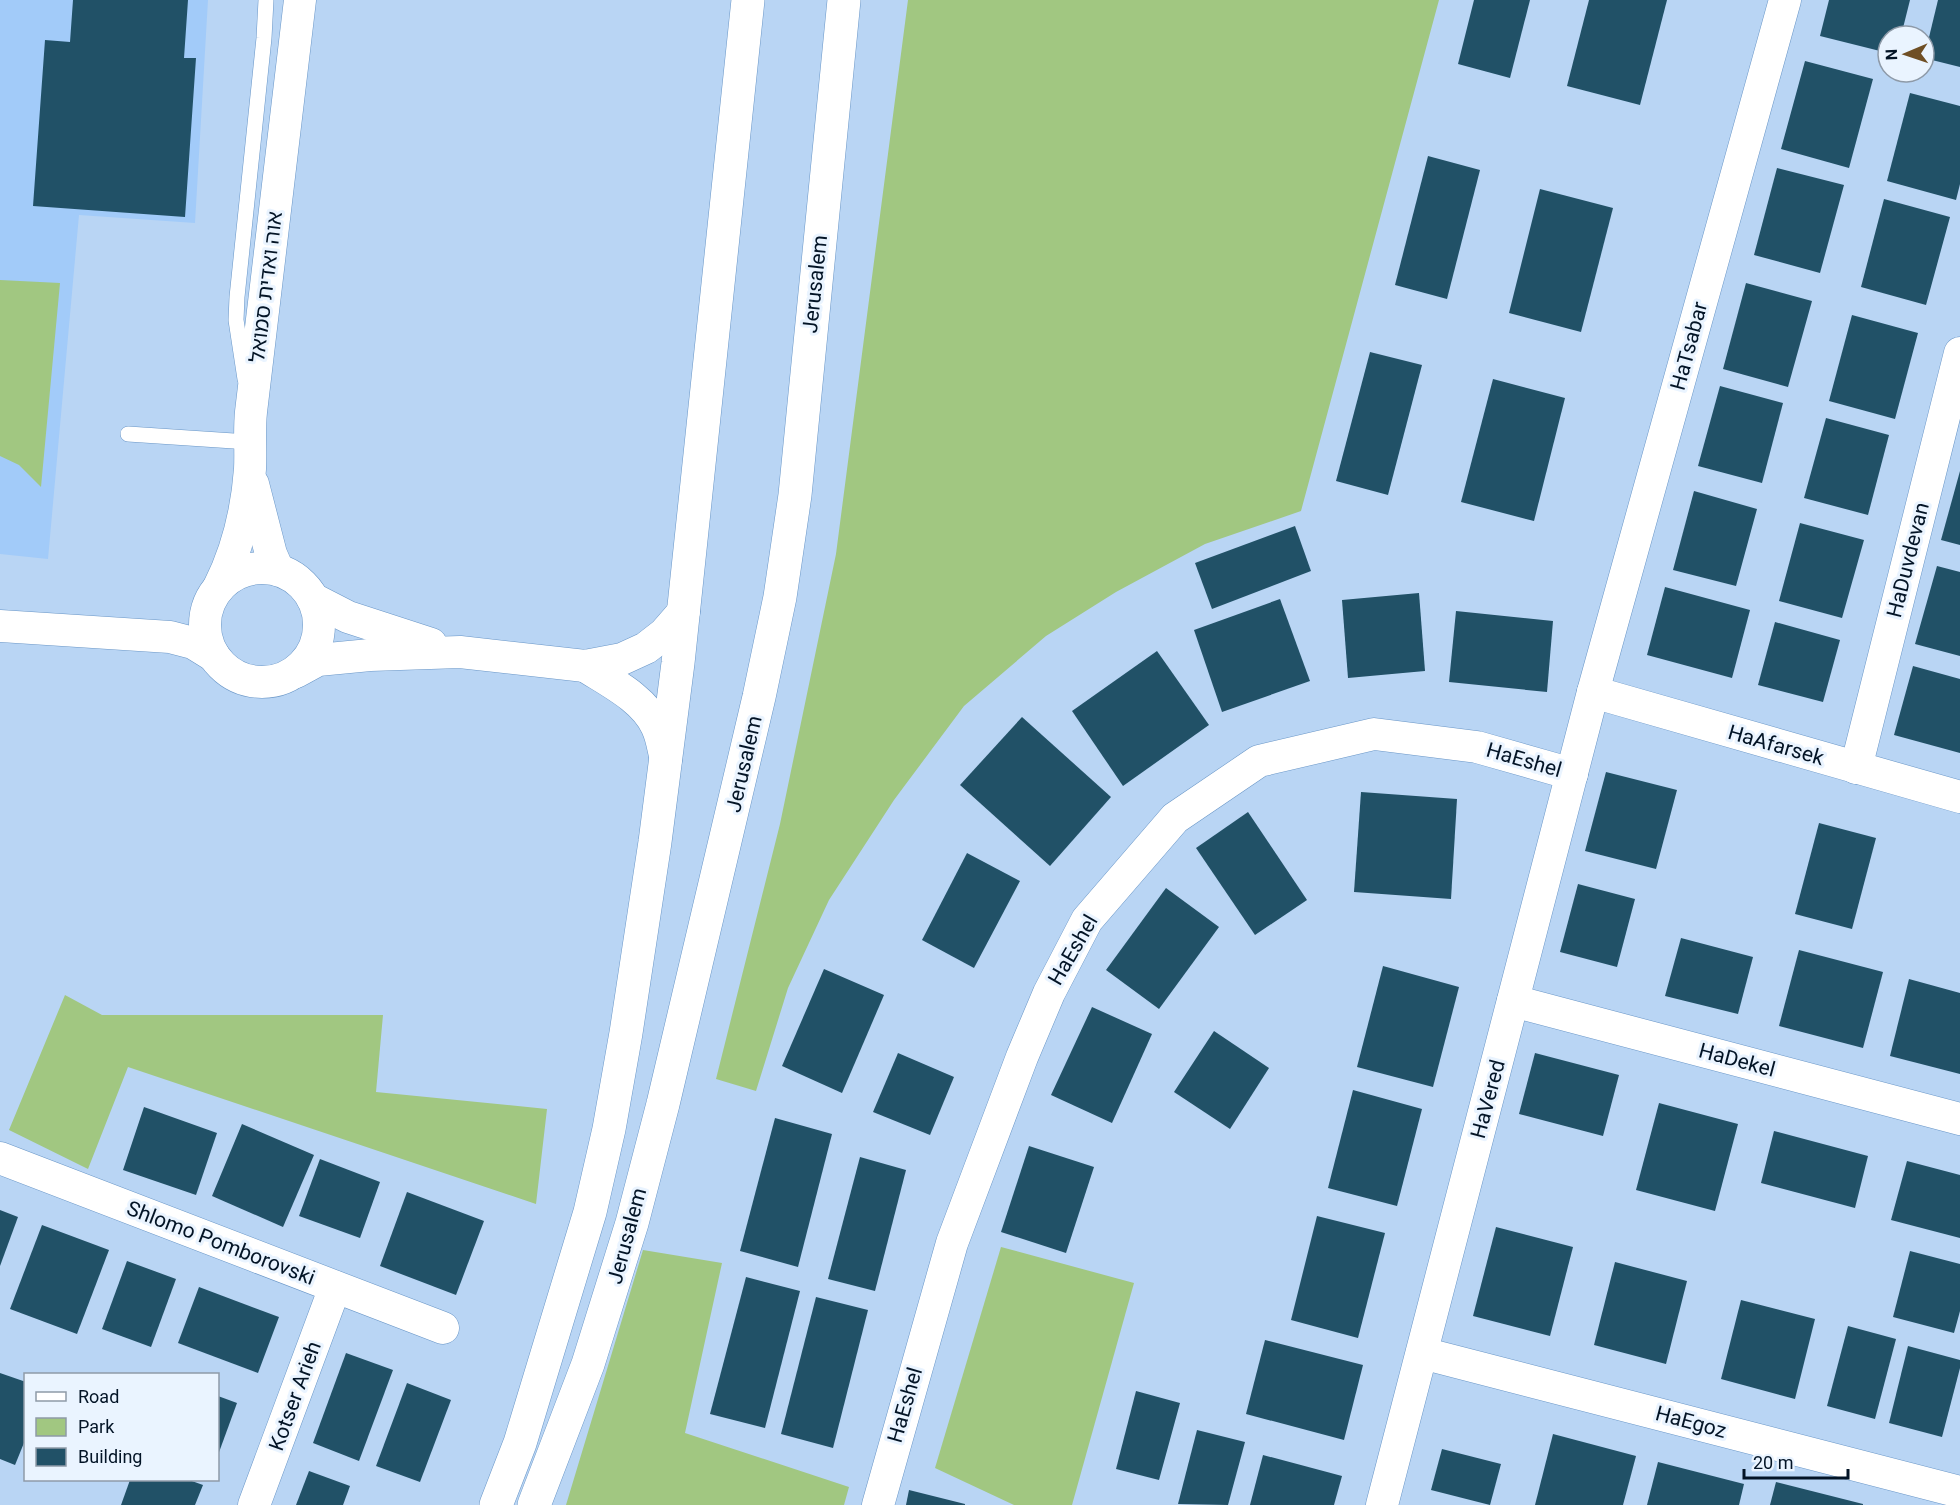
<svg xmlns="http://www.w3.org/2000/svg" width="1960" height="1505" viewBox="0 0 1960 1505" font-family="Roboto,'Noto Sans Hebrew',sans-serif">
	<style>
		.built { fill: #a2cbf9 }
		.green { fill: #a1c781 }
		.building { fill: #215167 }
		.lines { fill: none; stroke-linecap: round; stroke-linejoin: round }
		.service-casing { stroke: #6996c7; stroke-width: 16 }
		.minor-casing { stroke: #6996c7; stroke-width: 33 }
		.tertiary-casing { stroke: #6996c7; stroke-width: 34 }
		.service { stroke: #fff; stroke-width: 15 }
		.minor { stroke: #fff; stroke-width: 32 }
		.tertiary { stroke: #fff; stroke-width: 33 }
		.labels { text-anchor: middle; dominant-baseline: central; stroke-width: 6; stroke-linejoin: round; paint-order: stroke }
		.street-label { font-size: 21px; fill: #031426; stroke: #eaf4ff }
	</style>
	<rect width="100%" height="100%" fill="#b9d5f4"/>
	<!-- built -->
	<path class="built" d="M0 0H208L195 223 79 215 48 559 0 554Z"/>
	<!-- green -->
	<g class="green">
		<path d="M908 0H1439L1301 511 1205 544 1116 592 1046 636 964 706 894 800 829 900 788 988 756 1091 716 1079 780 824 836 554Z"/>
		<path d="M0 280 60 283 41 487 19 465 0 456Z"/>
		<path d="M65 995 102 1015H383L376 1092 547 1109 536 1204 128 1067 88 1169 9 1130Z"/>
		<path d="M1001 1247 1134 1283 1072 1505H1014L935 1468Z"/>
		<path d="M643 1250 722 1263 685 1433 849 1487 844 1505H566Z"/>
	</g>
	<!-- building -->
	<g class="building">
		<path d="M73 0H188L184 58H196L185 217 33 206 45 40 70 42Z"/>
		<path d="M1474 0H1530L1510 78 1458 64Z"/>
		<path d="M1589 0H1667L1640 105 1567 86Z"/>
		<path d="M1829 0H1910L1901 36H1888V53L1820 36Z"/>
		<path d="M1938 0H1960V67L1924 58Z"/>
		<path d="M1805 61 1873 79 1849 168 1781 149Z"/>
		<path d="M1910 93 1960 106V184L1956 200 1887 181Z"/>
		<path d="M1428 156 1480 170 1447 299 1395 285Z"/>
		<path d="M1777 168 1844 185 1820 273 1754 255Z"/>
		<path d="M1540 189 1613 208 1581 332 1509 313Z"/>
		<path d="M1884 199 1950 217 1926 305 1861 287Z"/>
		<path d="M1746 283 1812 301 1788 387 1723 369Z"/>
		<path d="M1852 315 1918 333 1895 419 1829 401Z"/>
		<path d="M1370 352 1422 365 1388 495 1336 481Z"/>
		<path d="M1493 379 1565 398 1534 521 1461 502Z"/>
		<path d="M1720 386 1783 403 1762 483 1698 466Z"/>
		<path d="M1826 418 1889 435 1868 515 1804 498Z"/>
		<path d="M1960 471V545L1941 540Z"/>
		<path d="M1694 491 1757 509 1736 586 1673 570Z"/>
		<path d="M1800 523 1864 540 1842 618 1779 601Z"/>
		<path d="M1295 526 1311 571 1212 609 1195 563Z"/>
		<path d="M1937 566 1960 572V656L1915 644Z"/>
		<path d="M1665 587 1750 610 1732 678 1647 655Z"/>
		<path d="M1419 593 1425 671 1348 678 1342 600Z"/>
		<path d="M1280 599 1310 681 1222 712 1194 630Z"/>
		<path d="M1456 611 1553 621 1547 692 1449 682Z"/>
		<path d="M1775 622 1840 640 1823 702 1758 685Z"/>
		<path d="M1157 651 1209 725 1123 786 1072 711Z"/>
		<path d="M1913 666 1960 679V753L1894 735Z"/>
		<path d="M1022 717 1111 797 1050 866 960 785Z"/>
		<path d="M1606 772 1677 790 1656 869 1585 851Z"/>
		<path d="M1361 792 1457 799 1451 899 1354 892Z"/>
		<path d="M1248 812 1307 900 1255 935 1196 848Z"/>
		<path d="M1819 823 1876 838 1852 929 1795 914Z"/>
		<path d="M967 853 1020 881 974 968 922 940Z"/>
		<path d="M1578 884 1635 899 1617 967 1560 952Z"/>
		<path d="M1166 888 1219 927 1159 1009 1106 970Z"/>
		<path d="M1681 938 1753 957 1738 1014 1665 996Z"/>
		<path d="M1799 950 1883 972 1863 1048 1779 1026Z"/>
		<path d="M1383 966 1459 987 1433 1087 1357 1067Z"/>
		<path d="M824 969 884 995 842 1093 782 1066Z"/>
		<path d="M1909 979 1960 993V1074L1890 1056Z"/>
		<path d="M1092 1007 1152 1034 1112 1123 1051 1095Z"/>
		<path d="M1214 1031 1269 1068 1230 1129 1174 1092Z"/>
		<path d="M898 1053 954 1077 930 1135 873 1112Z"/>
		<path d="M1535 1053 1619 1075 1603 1136 1519 1114Z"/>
		<path d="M1353 1090 1422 1109 1397 1206 1328 1188Z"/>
		<path d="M1659 1103 1738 1124 1715 1211 1636 1190Z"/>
		<path d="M144 1107 217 1133 196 1195 123 1170Z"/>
		<path d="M775 1118 832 1134 798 1267 740 1251Z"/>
		<path d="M242 1124 314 1155 283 1227 212 1196Z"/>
		<path d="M1774 1131 1868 1156 1855 1208 1761 1183Z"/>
		<path d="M1029 1146 1094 1167 1066 1253 1001 1232Z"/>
		<path d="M860 1157 906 1170 875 1291 828 1279Z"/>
		<path d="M320 1159 380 1182 360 1238 299 1216Z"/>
		<path d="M1907 1161 1960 1175V1238L1891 1220Z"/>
		<path d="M407 1192 484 1221 456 1295 380 1266Z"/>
		<path d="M0 1210 18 1217 0 1266Z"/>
		<path d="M1317 1216 1385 1233 1358 1338 1291 1320Z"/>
		<path d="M42 1225 109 1250 77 1334 10 1309Z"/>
		<path d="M1496 1227 1573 1247 1550 1336 1473 1316Z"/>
		<path d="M1910 1251 1960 1264V1311L1954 1333 1893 1317Z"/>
		<path d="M127 1261 176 1279 151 1347 102 1329Z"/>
		<path d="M1615 1262 1687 1281 1666 1364 1594 1345Z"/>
		<path d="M746 1277 800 1291 765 1428 710 1414Z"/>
		<path d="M199 1287 279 1317 258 1373 178 1343Z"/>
		<path d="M816 1297 868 1310 833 1448 781 1434Z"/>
		<path d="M1741 1300 1815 1319 1795 1399 1721 1379Z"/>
		<path d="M1848 1326 1896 1339 1875 1419 1827 1406Z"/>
		<path d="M1265 1340 1363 1365 1344 1440 1246 1414Z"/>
		<path d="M1908 1346 1960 1360V1368L1942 1437 1889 1423Z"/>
		<path d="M346 1353 393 1370 359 1461 313 1443Z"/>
		<path d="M0 1373 26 1382V1438L15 1465 0 1459Z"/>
		<path d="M407 1383 451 1400 420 1482 376 1466Z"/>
		<path d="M1136 1391 1180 1403 1159 1480 1116 1469Z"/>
		<path d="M218 1396 237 1403 218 1455Z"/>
		<path d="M1197 1430 1245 1442 1228 1505 1178 1504Z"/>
		<path d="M1553 1434 1636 1456 1623 1505H1535Z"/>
		<path d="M1442 1449 1501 1464 1490 1505 1431 1490Z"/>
		<path d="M1263 1455 1342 1476 1334 1505H1250Z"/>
		<path d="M1658 1462 1744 1484 1739 1505H1647Z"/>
		<path d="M309 1471 350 1486 343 1505H296Z"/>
		<path d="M130 1480H189L203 1485 195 1505H121Z"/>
		<path d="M1776 1482 1863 1504V1505H1770Z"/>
		<path d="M909 1490 965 1504V1505H906Z"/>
	</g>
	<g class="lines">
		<!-- service casing -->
		<g class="service-casing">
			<g id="service">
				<path d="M245 379 236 320 237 297 264 38 266 0"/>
				<path d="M128 434 249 442"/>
			</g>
		</g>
		<!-- minor casing -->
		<g class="minor-casing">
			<g id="minor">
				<path d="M253 484 271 554 278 570"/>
				<circle cx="262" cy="625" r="57"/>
				<path d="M219 587C237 551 247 510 250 469 251 450 249 431 251 412L300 0"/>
				<path d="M313 599 348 617 431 644"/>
				<path d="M0 626 170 637 193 643 214 656"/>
				<path d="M585 666C610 682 645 699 657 727 662 737 663 749 666 759"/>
				<path d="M296 672 318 660 370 655 460 652 585 666 622 659 646 648 664 634 684 611"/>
				<path d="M1593 692 1960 797"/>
				<path d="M1856 768 1960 353"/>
				<path d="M1513 1001 1960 1119"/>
				<path d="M0 1158 443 1328"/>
				<path d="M1422 1353 1960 1492"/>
				<path d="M254 1505 335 1287"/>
				<path d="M878 1505 952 1243 1022 1057 1049 993 1087 920 1175 818 1259 761 1374 734 1477 747 1572 774"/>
				<path d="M1382 1505 1593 692 1785 0"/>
			</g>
		</g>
		<!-- tertiary casing -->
		<g class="tertiary-casing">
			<g id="tertiary">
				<path d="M496 1505 520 1443 590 1212 609 1129 626 1033 655 842 678 663 748 0"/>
				<path d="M534 1505 588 1364 632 1223 663 1104 759 697 780 597 795 495 844 0"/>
			</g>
		</g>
		<!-- service -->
		<use href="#service" class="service"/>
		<!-- minor -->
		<use href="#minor" class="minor"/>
		<!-- tertiary -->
		<use href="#tertiary" class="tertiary"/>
	</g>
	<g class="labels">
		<!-- street labels -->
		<g class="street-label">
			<text transform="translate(815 284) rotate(-84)">Jerusalem</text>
			<text transform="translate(266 287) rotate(-83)">אוה ואדית סמואל</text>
			<text transform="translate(1689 346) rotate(-75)">HaTsabar</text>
			<text transform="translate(1908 560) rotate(-76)">HaDuvdevan</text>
			<text transform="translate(1776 745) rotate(16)">HaAfarsek</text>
			<text transform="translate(1524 760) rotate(16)">HaEshel</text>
			<text transform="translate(744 764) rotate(-77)">Jerusalem</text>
			<text transform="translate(1073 950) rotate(-60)">HaEshel</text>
			<text transform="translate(1737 1060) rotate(15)">HaDekel</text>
			<text transform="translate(1488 1099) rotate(-75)">HaVered</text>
			<text transform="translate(627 1236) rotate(-75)">Jerusalem</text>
			<text transform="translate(221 1243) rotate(21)">Shlomo Pomborovski</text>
			<text transform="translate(295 1396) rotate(-70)">Kotser Arieh</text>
			<text transform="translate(905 1405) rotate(-74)">HaEshel</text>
			<text transform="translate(1691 1422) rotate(15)">HaEgoz</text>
		</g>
	</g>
	<!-- legend -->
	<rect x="24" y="1373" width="195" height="108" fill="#eaf4ff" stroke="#8e9aa8" stroke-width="1.5"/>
	<rect x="36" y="1392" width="30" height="9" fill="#ffffff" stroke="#8e9aa8" stroke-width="1.5"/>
	<text x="78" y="1403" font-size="18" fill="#031426">Road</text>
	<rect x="36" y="1418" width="30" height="18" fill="#a1c781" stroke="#8e9aa8" stroke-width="1.5"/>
	<text x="78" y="1433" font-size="18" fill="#031426">Park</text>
	<rect x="36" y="1448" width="30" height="18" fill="#215167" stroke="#8e9aa8" stroke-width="1.5"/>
	<text x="78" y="1463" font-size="18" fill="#031426">Building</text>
	<!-- north arrow -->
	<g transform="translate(1906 54) rotate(268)"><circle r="28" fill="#eaf4ff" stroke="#8e9aa8" stroke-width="1.5"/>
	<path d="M0-4.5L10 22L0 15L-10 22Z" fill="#6f4f25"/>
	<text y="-9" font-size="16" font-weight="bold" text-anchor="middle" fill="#031426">N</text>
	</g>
	<!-- scale -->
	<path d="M1744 1469v9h104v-9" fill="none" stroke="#031426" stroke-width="3"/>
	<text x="1753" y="1469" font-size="18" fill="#031426" stroke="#eaf4ff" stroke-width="4.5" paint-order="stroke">20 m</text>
</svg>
